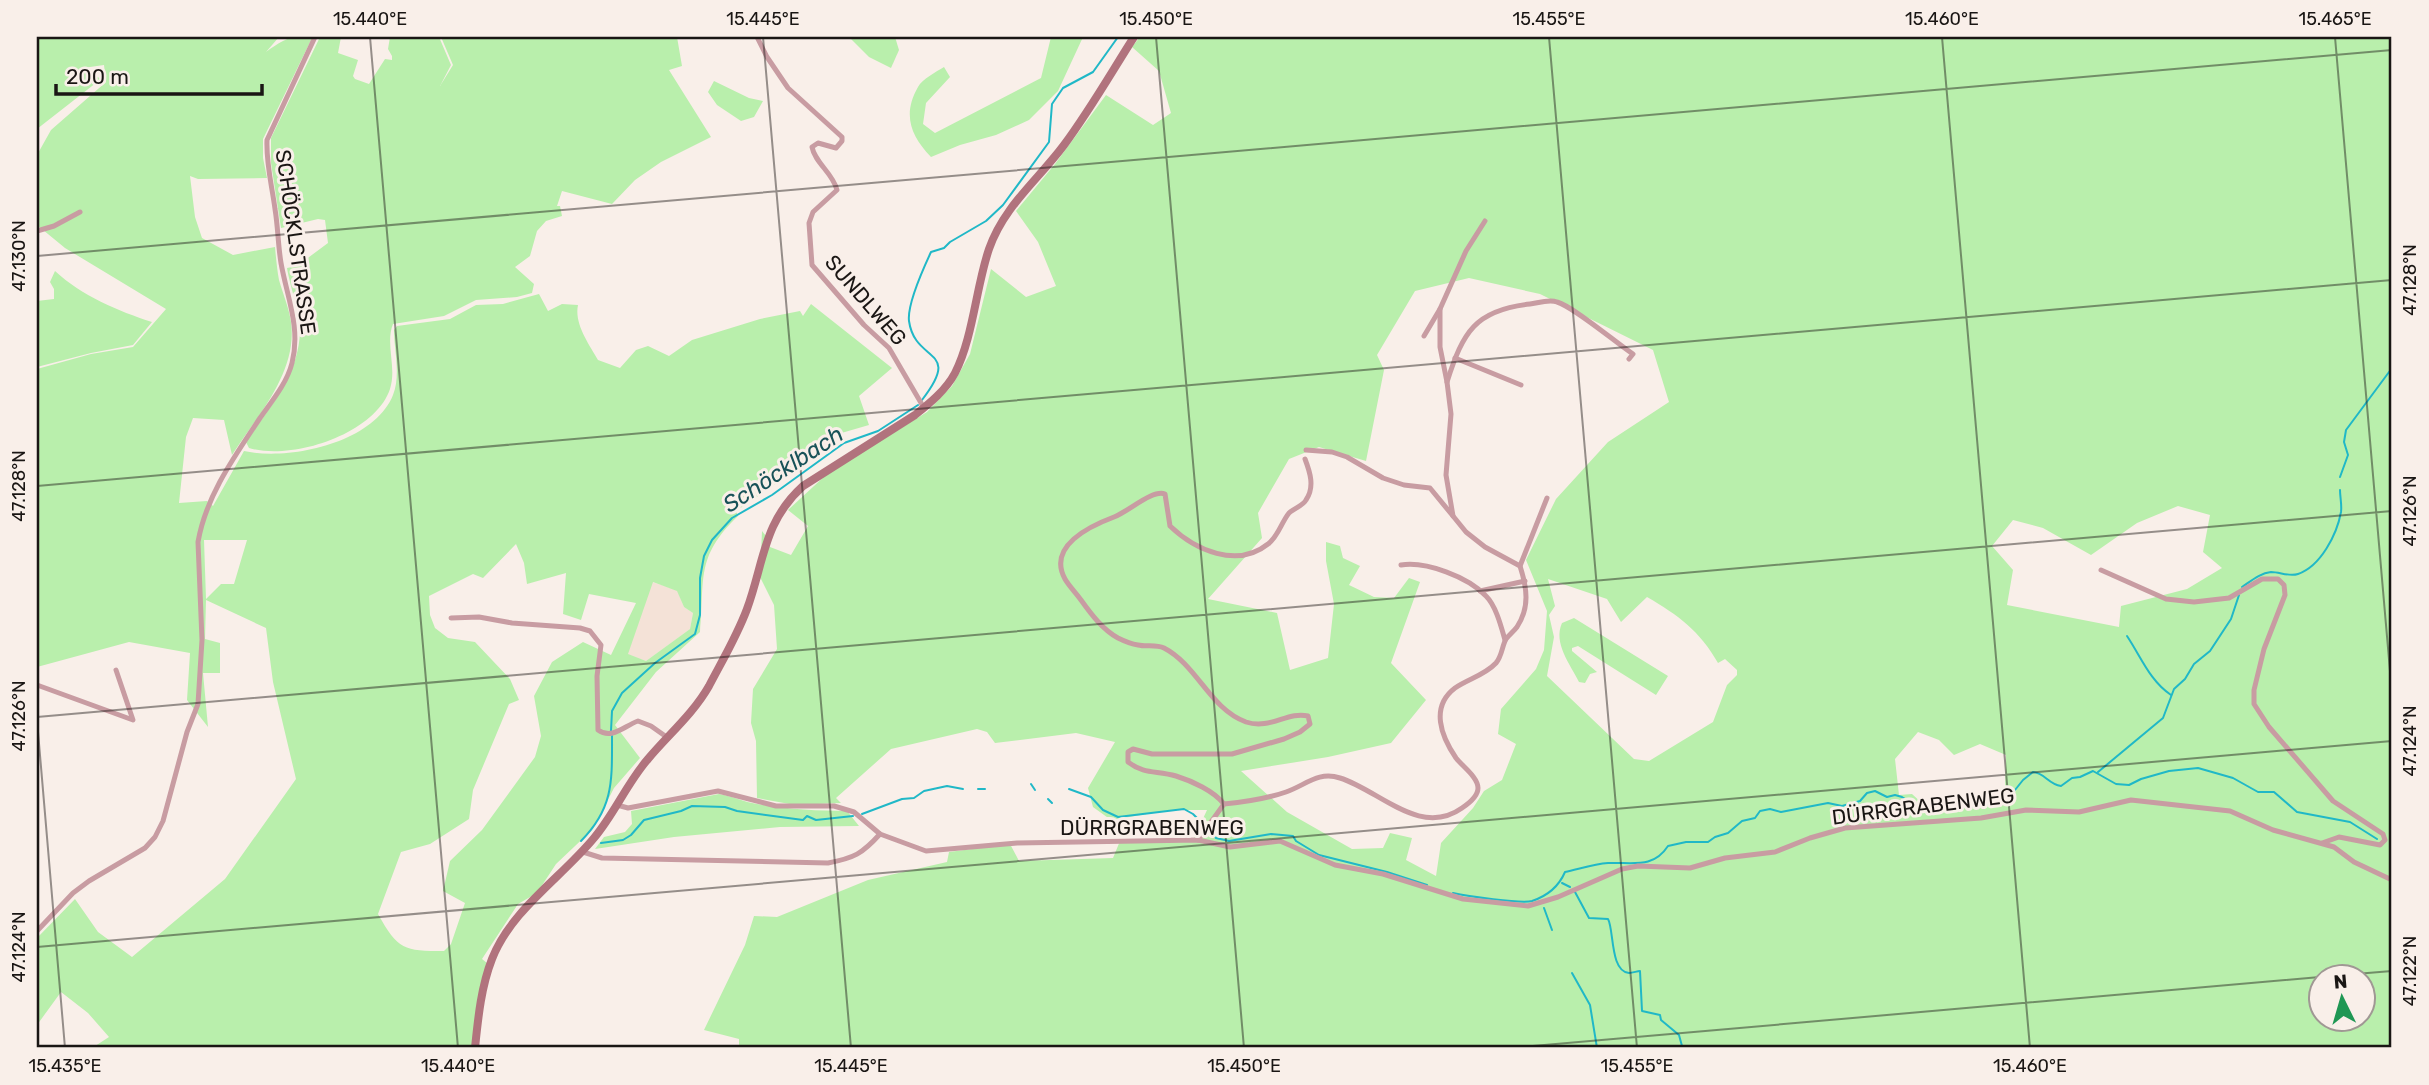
<svg xmlns="http://www.w3.org/2000/svg" width="2429" height="1085" viewBox="0 0 2429 1085" font-family="Rubik,sans-serif">
	<style>
		.built { fill: #f4e2d7 }
		.green { fill: #b9efac; fill-rule: evenodd }
		.lines { fill: none; stroke-linecap: round; stroke-linejoin: round }
		.stream { stroke: #20b8c7; stroke-width: 2 }
		.minor { stroke: #c89ca2; stroke-width: 5 }
		.secondary { stroke: #b1737d; stroke-width: 8 }
		.ticks { fill: none; stroke: #1a1614; stroke-width: 2; stroke-opacity: 0.45 }
		.labels { text-anchor: middle; dominant-baseline: central; stroke-width: 6; stroke-linejoin: round; paint-order: stroke }
		.street-label { font-size: 21px; fill: #1a1614; stroke: #f9efe9 }
		.water-label { font-size: 23px; font-style: italic; fill: #185258; stroke: #f9efe9 }
		.neatline { fill: none; stroke: #1a1614; stroke-width: 2.5 }
		.ticks-label { font-size: 18px; text-anchor: middle; fill: #1a1614 }
	</style>
	<rect width="100%" height="100%" fill="#f9efe9"/>
	<!-- built -->
	<path class="built" d="M652 582 677 590 684 607 693 613 690 629 646 661 627 655Z"/>
	<!-- green -->
	<g class="green">
		<path d="M37 37H279L266 52C281 41 293 33 312 38L263 139V158L267 178 198 179 190 176 195 217 202 238 233 255 275 247C276 258 277 269 279 280 283 294 289 308 291 322 298 372 257 416 232 455L224 420 193 418 186 437 179 503 207 501 213 506 244 451C289 461 374 443 393 395 401 375 394 350 394 330L397 326 450 319 476 305 503 304 539 294 548 311 562 304 578 305C574 324 589 344 598 360L620 368 636 350 648 346 669 356 692 340 760 319 800 311 803 316 811 304 892 368 859 396 869 425 838 434 828 440 777 483 736 511 738 516C695 557 705 579 700 632L656 672 615 725 640 758 614 788 593 829 556 864 537 893 518 904 482 959 487 963 473 1048H92L109 1037 88 1013 61 992 37 1025V938L75 899 98 932 132 957 225 879 296 779 273 682 266 628 206 600 205 639 220 643V673H203L208 727 187 700 190 653 129 642 37 667V369L91 354 133 347 166 309 65 248 37 225V155L51 130 106 82 104 65 83 68 101 79 37 129ZM204 540H247L234 584H221L206 599ZM516 544 524 563 527 584 566 573 563 614 581 620 589 594 636 603 611 655 583 642 552 662 534 696 541 736 535 757 482 830 450 861 443 891 465 903 451 944 444 951C404 951 398 950 378 914L401 852 430 844 469 819 473 790 509 704 519 700 510 679 475 642 448 638 435 628 430 615 429 596 473 574 483 578ZM653 582 677 591 684 607 693 613 690 629 646 661 628 654Z"/>
		<path d="M320 37H341L338 53 358 60 353 76 355 79 369 84 385 59 392 60V56L388 49 390 37H439L451 65 440 86 453 65 441 37H677L682 66 669 70 711 137 661 162 635 180 612 204 562 191 557 206H560L562 216 546 221 537 231 530 256 515 267 534 284 532 293 517 297 476 300 444 316 393 324C385 344 397 367 390 389 375 434 292 461 249 448L246 442C269 408 299 375 300 331 300 314 290 286 287 268L297 266 328 243 325 220 318 219 281 228 271 163V138Z"/>
		<path d="M849 37H895L899 50 891 68 869 57Z"/>
		<path d="M1051 37H1083L1058 91 1029 120 996 135 960 145 931 157C911 136 902 115 918 87 922 79 936 72 944 67L950 77 926 103 923 124 935 133 1041 78Z"/>
		<path d="M1140 37H2392V1048H739V1039L704 1030 745 945 754 916 777 917 868 880 947 862 949 852 1010 844 1019 861 1113 858 1120 841 1194 838 1207 810H1171L1111 820 1093 807 1088 788 1115 742 1076 733 995 743 987 732 977 729 891 749 836 798 841 803 795 805 757 798 756 741 751 723 753 689 777 649 774 605 760 577 762 531 769 540 770 547 791 555 808 526 788 510 827 474 927 412 952 386 970 354 991 269 1026 297 1056 286 1038 242 1016 211 1055 164 1106 95 1153 125 1171 113 1159 71 1132 47ZM1469 278 1540 294 1653 350 1669 402 1608 442 1556 499 1526 560 1547 611 1544 650 1536 669 1501 709 1498 734 1516 744 1502 780 1484 791 1473 808 1441 843 1436 876 1406 860 1412 838 1390 833 1383 848 1352 849 1287 812 1241 771 1328 757 1391 743 1426 700 1391 663 1420 582 1409 578 1394 598 1374 597 1349 585 1360 566 1343 558 1340 546 1326 542V561L1334 604 1328 658 1290 670 1277 613 1208 599 1262 538 1258 513 1289 459 1319 447 1366 461 1384 370 1377 355 1415 291ZM2178 506 2210 515 2203 552 2222 568 2187 589 2121 606 2119 627 2007 605 2013 570 1992 546 2013 520 2043 528 2091 555 2137 523ZM1548 579 1607 599 1621 622 1647 597C1678 615 1700 631 1718 663L1725 659 1737 670V675L1727 685 1713 722 1649 761 1634 759 1547 676 1554 637 1549 615 1555 606ZM1918 732 1939 740 1954 755 1980 744 2006 755 2005 789 1923 804 1912 794 1899 795 1895 759ZM2320 976H2362V1018H2320Z"/>
		<path d="M714 81 749 98 763 101 754 117 741 121 717 105 708 92Z"/>
		<path d="M55 271C82 296 118 311 152 322L133 345 91 353 37 367V301L54 299V289L50 282Z"/>
		<path d="M1574 618 1668 676 1656 695 1578 646 1572 648V651L1597 672 1590 674 1585 683 1579 682C1570 664 1553 643 1562 623Z"/>
		<path d="M719 794C732 796 744 802 757 804 787 809 816 811 847 811L859 826 780 827 674 837 595 849 604 837 625 832 632 824 631 811Z"/>
	</g>
	<g class="lines">
		<!-- stream -->
		<g class="stream">
			<path d="M922 400C963 347 915 364 909 321 907 304 924 267 931 252L944 248 950 242 986 221 1003 205 1049 142 1052 104 1063 88 1093 72 1118 37"/>
			<path d="M2340 477 2348 455 2344 442 2346 430 2392 368"/>
			<path d="M2242 587C2251 581 2260 573 2271 572 2280 572 2289 577 2298 574 2321 566 2337 534 2341 512 2342 505 2340 497 2340 490"/>
			<path d="M2127 636C2141 657 2150 681 2171 695"/>
			<path d="M611 731 612 711 622 693 655 663 695 634 700 615V578L704 556 712 540 732 518 772 495 844 443 878 431 918 405"/>
			<path d="M2098 772 2163 718 2174 689 2185 679 2194 664 2210 651 2231 619 2239 595"/>
			<path d="M1031 784 1035 790"/>
			<path d="M978 789H985"/>
			<path d="M1069 789 1091 797 1103 810 1118 817 1184 809 1193 814 1202 823"/>
			<path d="M1048 799 1052 803"/>
			<path d="M862 814 902 799 914 798 924 791 947 786 963 789"/>
			<path d="M1208 830 1216 838 1229 841 1271 834 1293 836 1296 841 1319 855 1387 872 1427 885"/>
			<path d="M581 841C614 808 612 780 612 736"/>
			<path d="M601 843 623 840 631 835 644 820 681 811 692 806 725 807 737 811 803 820 807 816 816 820 853 816"/>
			<path d="M1562 883 1570 887"/>
			<path d="M1575 892 1589 918 1608 919C1614 929 1610 972 1629 973 1633 973 1637 971 1640 971L1642 1011 1660 1015 1661 1020 1679 1035 1682 1046 1690 1048"/>
			<path d="M1453 893C1466 896 1521 904 1532 901 1547 896 1559 886 1565 872 1579 869 1594 864 1608 863 1633 862 1653 869 1668 846L1686 842H1708L1715 837 1728 833 1742 821 1755 818 1760 811 1770 809 1781 812 1828 803 1842 806 1860 801 1867 793 1875 791 1887 797 1895 795 1902 797 1921 809 1959 804 1970 807 1986 805 2015 790 2023 780 2033 772C2045 773 2048 784 2061 786L2072 778 2080 777 2093 771 2116 784 2129 785 2141 779 2169 771 2198 768 2233 778 2258 792H2274L2297 812 2350 822 2377 839"/>
			<path d="M1544 908 1552 930"/>
			<path d="M1572 973 1590 1005 1597 1048"/>
		</g>
		<!-- minor -->
		<g class="minor">
			<path d="M757 37 767 57 788 88 842 137V141L836 148 818 143 812 147C815 163 833 173 837 190L813 212 809 223 812 265 864 325 889 348 924 408"/>
			<path d="M37 231 54 226 80 212"/>
			<path d="M1424 336 1440 309 1466 251 1485 221"/>
			<path d="M1455 358 1521 385"/>
			<path d="M1447 382C1463 332 1475 310 1530 304 1538 303 1549 299 1557 302 1574 307 1615 342 1633 354L1629 359"/>
			<path d="M1306 450 1332 452 1347 457 1383 478 1404 485 1430 488 1453 516"/>
			<path d="M1401 565C1426 561 1468 577 1486 596 1496 606 1501 626 1505 640"/>
			<path d="M1520 566 1547 498"/>
			<path d="M2101 570 2166 599 2194 602 2229 598 2262 579H2278L2284 585 2285 595 2264 649 2254 690V704L2269 727 2333 801 2383 834 2385 840 2380 845 2339 837 2322 843"/>
			<path d="M1480 591 1525 581"/>
			<path d="M451 618 479 617 512 623 580 628 590 631 601 645 597 676 598 730C612 740 624 726 638 721L651 726 668 738"/>
			<path d="M37 685 133 720 116 670"/>
			<path d="M1224 804C1214 791 1192 781 1176 776 1157 770 1145 775 1128 762V752L1133 749 1152 754H1232L1284 739 1300 732 1310 724 1308 716C1288 711 1270 730 1246 722 1210 709 1197 665 1164 648 1156 644 1146 647 1138 645 1131 644 1124 641 1118 638 1103 630 1091 614 1081 600 1076 593 1069 586 1065 579 1047 546 1090 526 1114 517 1129 511 1153 489 1165 494L1170 526C1195 550 1237 569 1268 544 1278 537 1281 523 1289 513 1294 508 1303 506 1306 500 1315 487 1310 472 1305 459"/>
			<path d="M617 805 628 808 718 791 776 806H834L854 812 880 834 926 851 1017 843 1198 840 1230 847 1280 841 1335 865 1383 874 1463 899 1528 906 1558 897 1622 869 1638 866 1690 868 1725 858 1775 852 1810 838 1845 828 1981 818 2026 810 2079 812 2131 800 2230 811 2273 830 2334 847 2354 862 2392 880"/>
			<path d="M1198 840 1224 804C1245 802 1266 799 1286 792 1306 785 1318 771 1340 778 1379 790 1420 838 1462 808 1468 804 1478 796 1478 788 1478 777 1462 766 1456 758 1441 736 1430 707 1455 688 1468 679 1485 675 1496 663 1502 656 1502 646 1506 639 1509 635 1514 631 1517 627 1530 607 1527 588 1520 566L1485 547 1466 532 1453 516 1446 475 1451 414 1447 382 1440 347V309"/>
			<path d="M583 852 602 858 828 863C854 858 862 854 880 834"/>
			<path d="M37 931 73 893 89 881 145 848 155 837 163 821 187 732 198 704 202 640 198 542C206 496 234 457 260 418 272 401 287 383 292 363 301 328 287 297 281 263 278 245 278 227 275 209 272 186 266 164 267 140L315 37"/>
		</g>
		<!-- secondary -->
		<path class="secondary" d="M475 1048C478 1019 481 987 492 959 511 910 561 878 594 838 615 813 627 783 648 759 669 734 693 714 709 686 722 661 737 636 747 609 764 563 763 522 803 486L915 415C930 403 946 390 955 373 973 338 976 287 989 249 1004 206 1038 180 1064 145 1090 110 1111 73 1134 37"/>
	</g>
	<!-- ticks -->
	<path class="ticks" d="M370 37 458 1048M763 37 851 1048M1156 37 1244 1048M1549 37 1637 1048M1942 37 2030 1048M2335 37 2392 694M37 256 2392 50M37 486 2392 280M37 717 2392 511M37 720 65 1048M37 947 2392 741M2331 976 2392 971M1511 1048 2320 977"/>
	<g class="labels">
		<!-- street labels -->
		<g class="street-label">
			<text transform="translate(296 242) rotate(82)">SCHÖCKLSTRASSE</text>
			<text transform="translate(866 300) rotate(49)">SUNDLWEG</text>
			<text transform="translate(1923 806) rotate(-7)">DÜRRGRABENWEG</text>
			<text x="1152" y="827">DÜRRGRABENWEG</text>
		</g>
		<!-- water labels -->
		<g class="water-label">
			<text transform="translate(783 469) rotate(-33)">Schöcklbach</text>
		</g>
	</g>
	<!-- border -->
	<rect width="2429" height="1085" fill="none" stroke="#f9efe9" stroke-width="77"/>
	<!-- north arrow -->
	<g transform="translate(2342 998) rotate(355)"><circle r="33" fill="#f9efe9" stroke="#a09894" stroke-width="2"/>
	<path d="M0-5L12 26L0 18L-12 26Z" fill="#1f9754"/>
	<text y="-10" font-size="19" font-weight="bold" text-anchor="middle" fill="#1a1614">N</text>
	</g>
	<!-- scale -->
	<path d="M56 84v10h206v-10" fill="none" stroke="#1a1614" stroke-width="3.5"/>
	<text x="66" y="84" font-size="21" fill="#1a1614" stroke="#f9efe9" stroke-width="5" paint-order="stroke">200 m</text>
	<rect x="38" y="38" width="2352" height="1008" class="neatline"/>
	<g class="ticks-label">
		<text x="370" y="25">15.440°E</text>
		<text x="763" y="25">15.445°E</text>
		<text x="1156" y="25">15.450°E</text>
		<text x="1549" y="25">15.455°E</text>
		<text x="1942" y="25">15.460°E</text>
		<text x="2335" y="25">15.465°E</text>
		<text transform="translate(19 256) rotate(-90)" y="6">47.130°N</text>
		<text transform="translate(2410 280) rotate(-90)" y="6">47.128°N</text>
		<text transform="translate(19 486) rotate(-90)" y="6">47.128°N</text>
		<text transform="translate(2410 511) rotate(-90)" y="6">47.126°N</text>
		<text transform="translate(19 716) rotate(-90)" y="6">47.126°N</text>
		<text transform="translate(2410 741) rotate(-90)" y="6">47.124°N</text>
		<text transform="translate(19 947) rotate(-90)" y="6">47.124°N</text>
		<text transform="translate(2410 971) rotate(-90)" y="6">47.122°N</text>
		<text x="65" y="1072">15.435°E</text>
		<text x="458" y="1072">15.440°E</text>
		<text x="851" y="1072">15.445°E</text>
		<text x="1244" y="1072">15.450°E</text>
		<text x="1637" y="1072">15.455°E</text>
		<text x="2030" y="1072">15.460°E</text>
	</g>
</svg>
